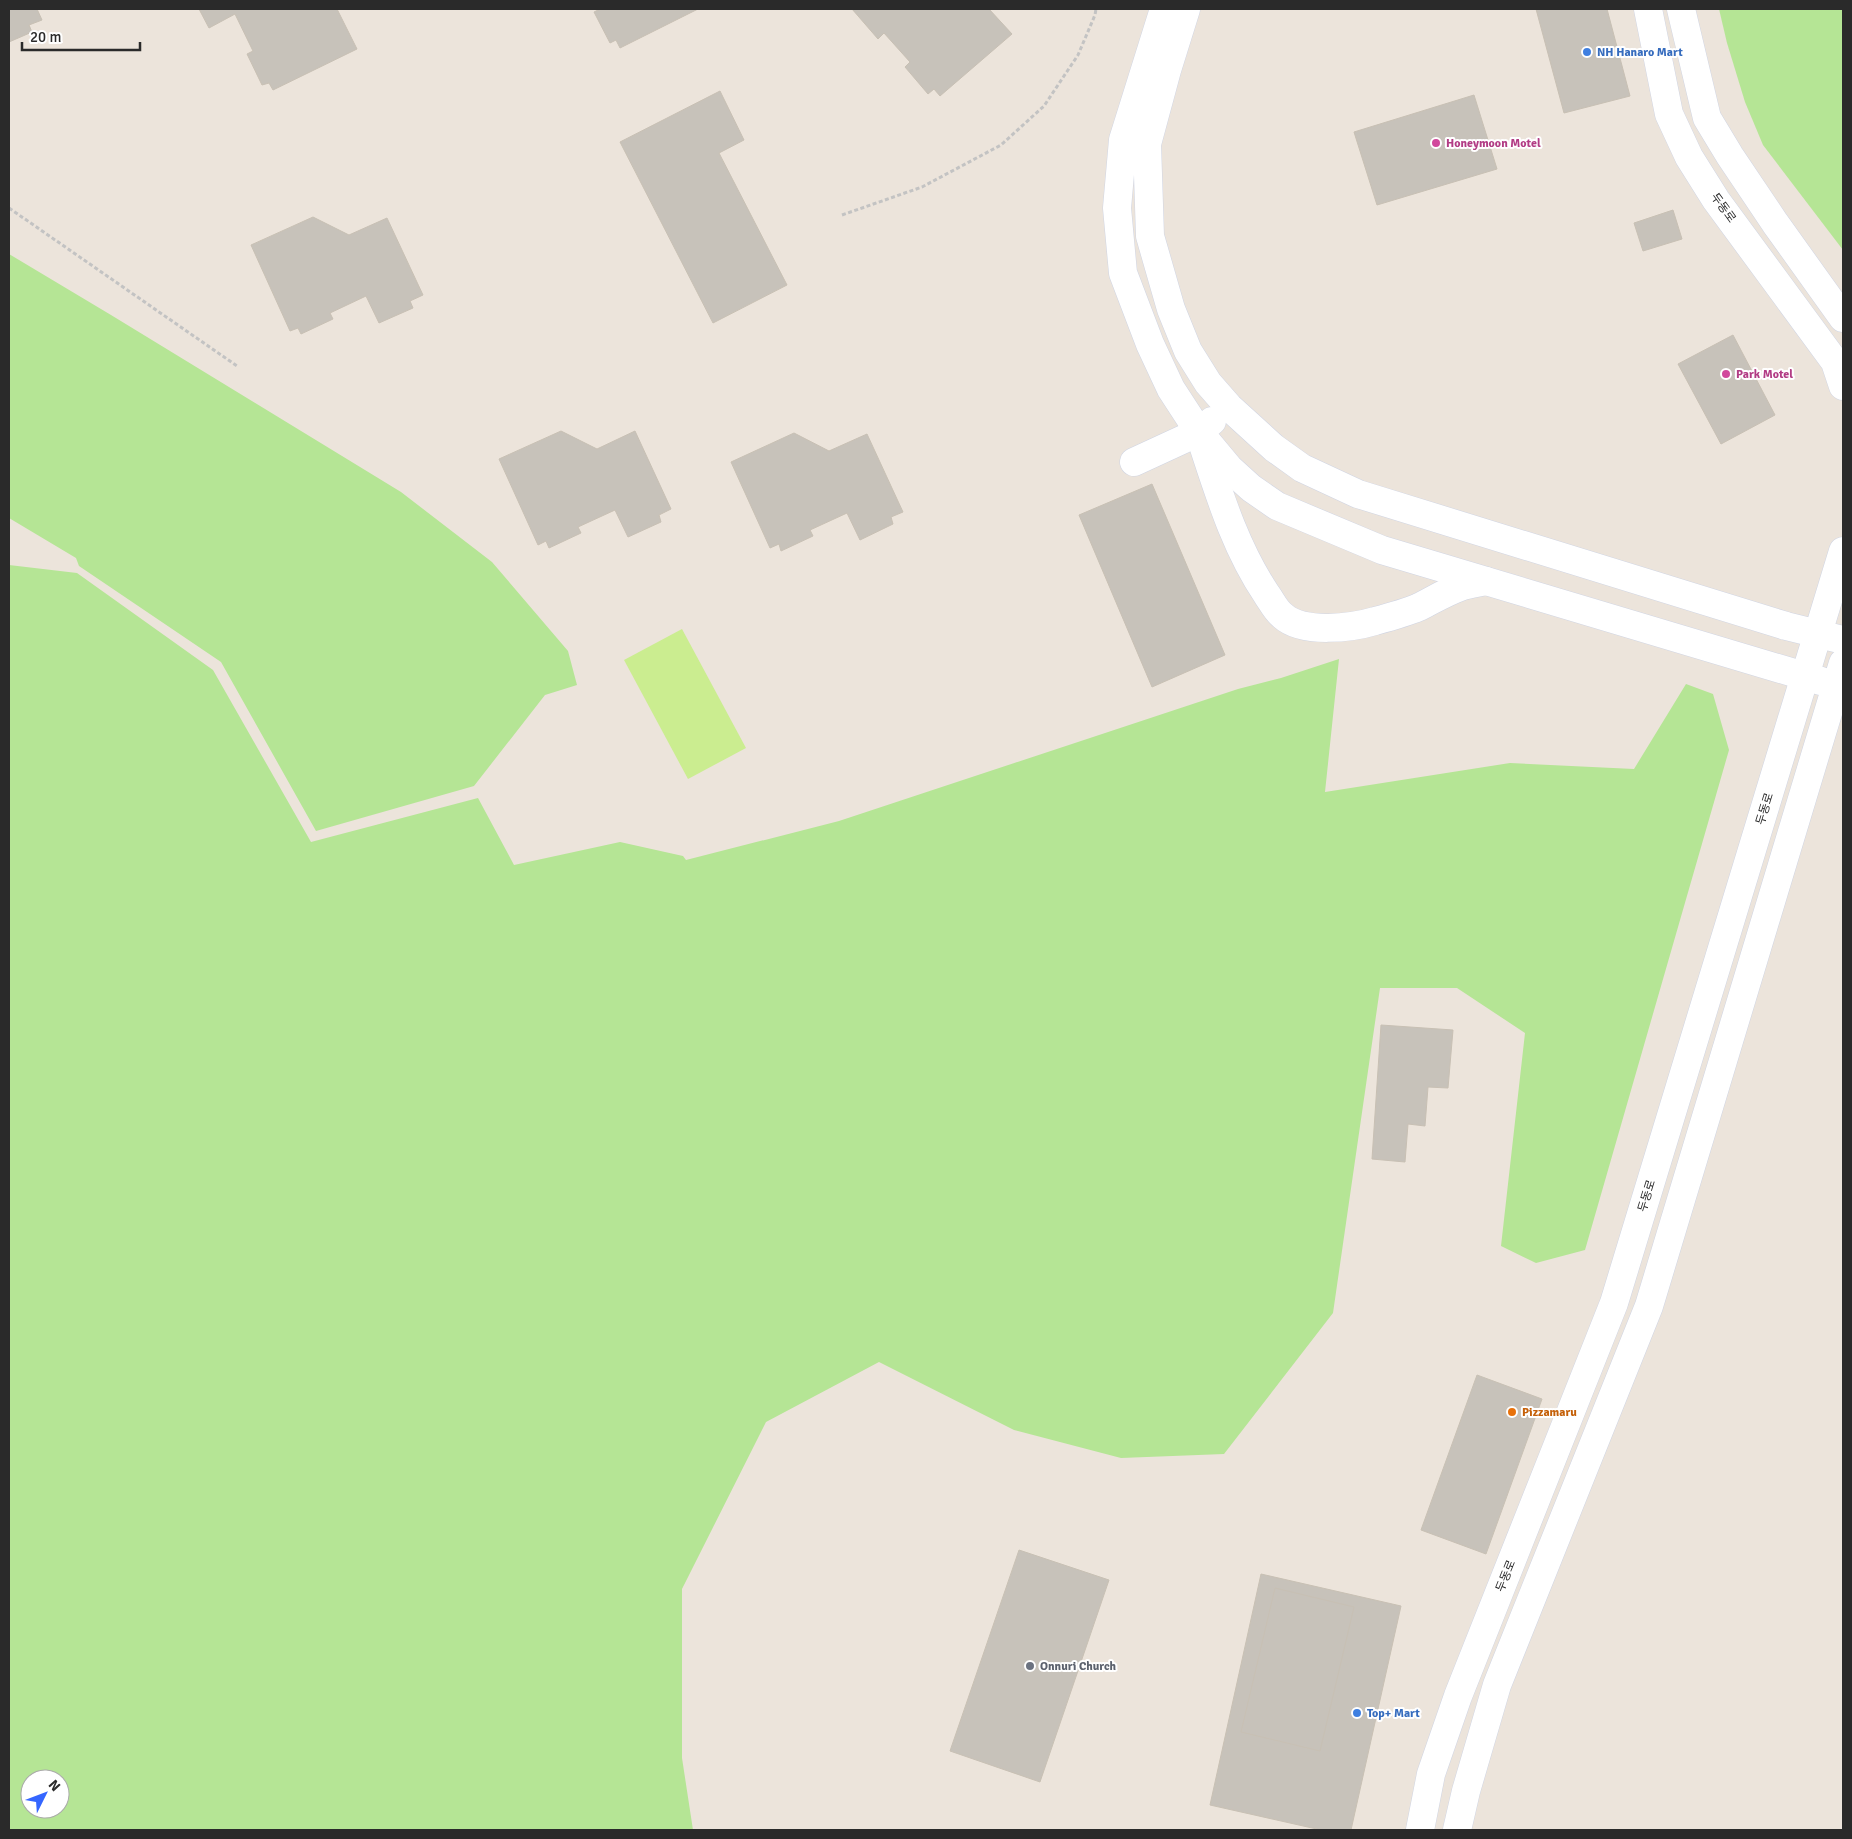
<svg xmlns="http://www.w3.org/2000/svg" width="1852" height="1839" viewBox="0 0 1852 1839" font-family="Signika,'Noto Sans KR',sans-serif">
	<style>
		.green { fill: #b5e595; fill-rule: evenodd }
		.pitch { fill: #cbed90 }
		.building { fill: #c7c2ba; stroke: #c8c0b4 }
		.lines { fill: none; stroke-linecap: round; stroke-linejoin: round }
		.minor-casing { stroke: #d0d5e3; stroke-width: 29 }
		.path { stroke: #c3c3c3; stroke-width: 3; stroke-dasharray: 4 2.5; stroke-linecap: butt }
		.minor { stroke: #fff; stroke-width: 28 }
		.shop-dot { fill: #3f7fe0; stroke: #fff; stroke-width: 2 }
		.hotel-dot { fill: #d1479c; stroke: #fff; stroke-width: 2 }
		.food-dot { fill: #e8710a; stroke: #fff; stroke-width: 2 }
		.worship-dot { fill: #6b7280; stroke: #fff; stroke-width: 2 }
		.labels { text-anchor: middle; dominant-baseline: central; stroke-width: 4; stroke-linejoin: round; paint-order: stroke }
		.shop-label { font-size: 12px; font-weight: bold; fill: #366cbe; stroke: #fff; text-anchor: start }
		.hotel-label { font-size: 12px; font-weight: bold; fill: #b23c85; stroke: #fff; text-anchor: start }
		.street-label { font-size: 12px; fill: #2a2a2a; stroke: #fff }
		.food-label { font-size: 12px; font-weight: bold; fill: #c56008; stroke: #fff; text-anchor: start }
		.worship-label { font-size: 12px; font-weight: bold; fill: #5b616d; stroke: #fff; text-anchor: start }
	</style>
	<rect width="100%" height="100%" fill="#ece4db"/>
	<!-- green -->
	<g class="green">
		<path d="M1719 9H1843V250L1763 145 1745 102 1727 43Z"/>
		<path d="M9 254 111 315 401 492 492 562 568 651 577 685 545 695 474 786 316 831 221 662 79 566 76 558 9 518Z"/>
		<path d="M9 565 77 573 213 670 311 842 478 798 514 865 620 842 683 856 686 860 839 821 1238 689 1281 678 1339 659 1325 792 1510 763 1634 769 1686 684 1713 694 1729 750 1585 1250 1536 1263 1501 1246 1525 1033 1457 988H1380L1333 1313 1224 1454 1121 1458 1014 1430 879 1362 766 1422 682 1589V1758L693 1830H9ZM30 1779H60V1809H30Z"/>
	</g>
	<!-- pitch -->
	<path class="pitch" d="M682 629 746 748 688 779 624 660Z"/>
	<!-- building -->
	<g class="building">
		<path d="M9 9H37L42 20 29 25 32 32 9 42Z"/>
		<path d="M199 9H337L357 49 273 90 269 83 262 85 247 54 253 51 235 14 209 28Z"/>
		<path d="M600 9H698L620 48 616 40 610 43 594 12Z"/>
		<path d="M852 9H989L1012 34 940 96 934 89 928 94 905 67 910 62 884 33 878 39Z"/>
		<path d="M1536 9H1607L1630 96 1564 113Z"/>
		<path d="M720 91 744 140 719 153 787 285 713 323 620 142Z"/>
		<path d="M1474 95 1497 169 1377 205 1354 132Z"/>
		<path d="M1673 210 1682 239 1643 251 1634 223Z"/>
		<path d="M313 217 349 235 387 218 423 295 410 301 413 308 379 323 366 296 330 313 333 319 301 334 298 328 290 331 251 245Z"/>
		<path d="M1733 335 1775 415 1721 444 1678 364Z"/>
		<path d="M561 431 597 449 635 431 671 509 659 515 661 522 628 537 615 510 578 527 581 533 549 548 546 541 538 545 499 459Z"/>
		<path d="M794 433 829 451 867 434 903 512 891 517 893 524 860 540 847 513 810 530 813 536 781 551 779 544 770 548 731 462Z"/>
		<path d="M1152 484 1225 655 1152 687 1079 515Z"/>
		<path d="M1381 1025 1453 1030 1448 1088 1428 1087 1425 1126 1408 1124 1405 1162 1372 1159Z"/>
		<path d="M1477 1375 1542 1399 1486 1554 1421 1530Z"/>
		<path d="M1019 1550 1109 1580 1040 1782 950 1751Z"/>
		<path d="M1261 1574 1401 1606 1351 1830H1321L1210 1805Z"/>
		<path d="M1275 1588 1354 1607 1320 1751 1241 1732Z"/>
	</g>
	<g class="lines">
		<!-- minor casing -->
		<g class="minor-casing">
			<g id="minor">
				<path d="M1164 9 1123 140 1117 208 1123 273 1150 344 1171 389 1199 432 1229 468 1251 488 1277 506 1382 550 1821 681"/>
				<path d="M1186 9 1167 70 1147 144 1150 236 1171 309 1188 351 1208 383 1229 407 1274 448 1302 468 1358 494 1786 626 1843 640"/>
				<path d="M1648 9 1669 114 1689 157 1716 200 1835 362 1843 386"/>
				<path d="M1681 9 1707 118 1730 156 1775 223 1843 318"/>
				<path d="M1203 445C1220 497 1236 549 1267 595 1272 602 1276 611 1283 616 1303 634 1352 628 1375 621 1390 617 1405 613 1419 607 1433 600 1446 592 1460 587 1468 584 1477 583 1486 581"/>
				<path d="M1134 462 1199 432 1212 421"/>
				<path d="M1420 1830 1431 1774 1458 1696 1614 1303 1843 551"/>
				<path d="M1457 1830 1466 1791 1497 1685 1649 1306 1843 663"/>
			</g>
		</g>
		<!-- path -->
		<g class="path">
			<path d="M9 208 237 366"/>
			<path d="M842 215 922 187 1001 145 1044 106 1078 55 1095 15 1096 9"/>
		</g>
		<!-- minor -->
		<use href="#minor" class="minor"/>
	</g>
	<!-- markers -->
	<g class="shop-dot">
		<circle cx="1587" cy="52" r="5"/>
		<circle cx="1357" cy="1713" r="5"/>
	</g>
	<g class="hotel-dot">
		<circle cx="1436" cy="143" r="5"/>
		<circle cx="1726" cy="374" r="5"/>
	</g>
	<circle class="food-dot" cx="1512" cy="1412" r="5"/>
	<circle class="worship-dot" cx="1030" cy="1666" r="5"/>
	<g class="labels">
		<!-- shop labels -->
		<g class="shop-label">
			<text x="1597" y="52">NH Hanaro Mart</text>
			<text x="1367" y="1713">Top+ Mart</text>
		</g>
		<!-- hotel labels -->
		<g class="hotel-label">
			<text x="1446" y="143">Honeymoon Motel</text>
			<text x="1736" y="374">Park Motel</text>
		</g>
		<!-- street labels -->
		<g class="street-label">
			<text transform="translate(1723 208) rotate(54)">두동로</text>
			<text transform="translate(1765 809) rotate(-73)">두동로</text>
			<text transform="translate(1647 1196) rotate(-73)">두동로</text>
			<text transform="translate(1506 1576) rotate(-68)">두동로</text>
		</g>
		<!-- food labels -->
		<g class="food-label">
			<text x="1522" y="1412">Pizzamaru</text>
		</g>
		<!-- worship labels -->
		<g class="worship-label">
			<text x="1040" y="1666">Onnuri Church</text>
		</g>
	</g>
	<!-- border -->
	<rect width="1852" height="1839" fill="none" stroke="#2a2a2a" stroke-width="20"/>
	<!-- north arrow -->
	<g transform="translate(45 1794) rotate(48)"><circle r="24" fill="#ffffff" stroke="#aaaaaa"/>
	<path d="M0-4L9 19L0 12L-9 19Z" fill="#3566ff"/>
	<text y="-8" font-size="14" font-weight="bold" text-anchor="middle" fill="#2a2a2a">N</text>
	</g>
	<!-- scale -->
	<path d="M22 42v8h118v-8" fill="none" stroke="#2a2a2a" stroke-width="2.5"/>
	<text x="30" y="42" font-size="15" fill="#2a2a2a" stroke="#ffffff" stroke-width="4" paint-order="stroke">20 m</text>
</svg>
